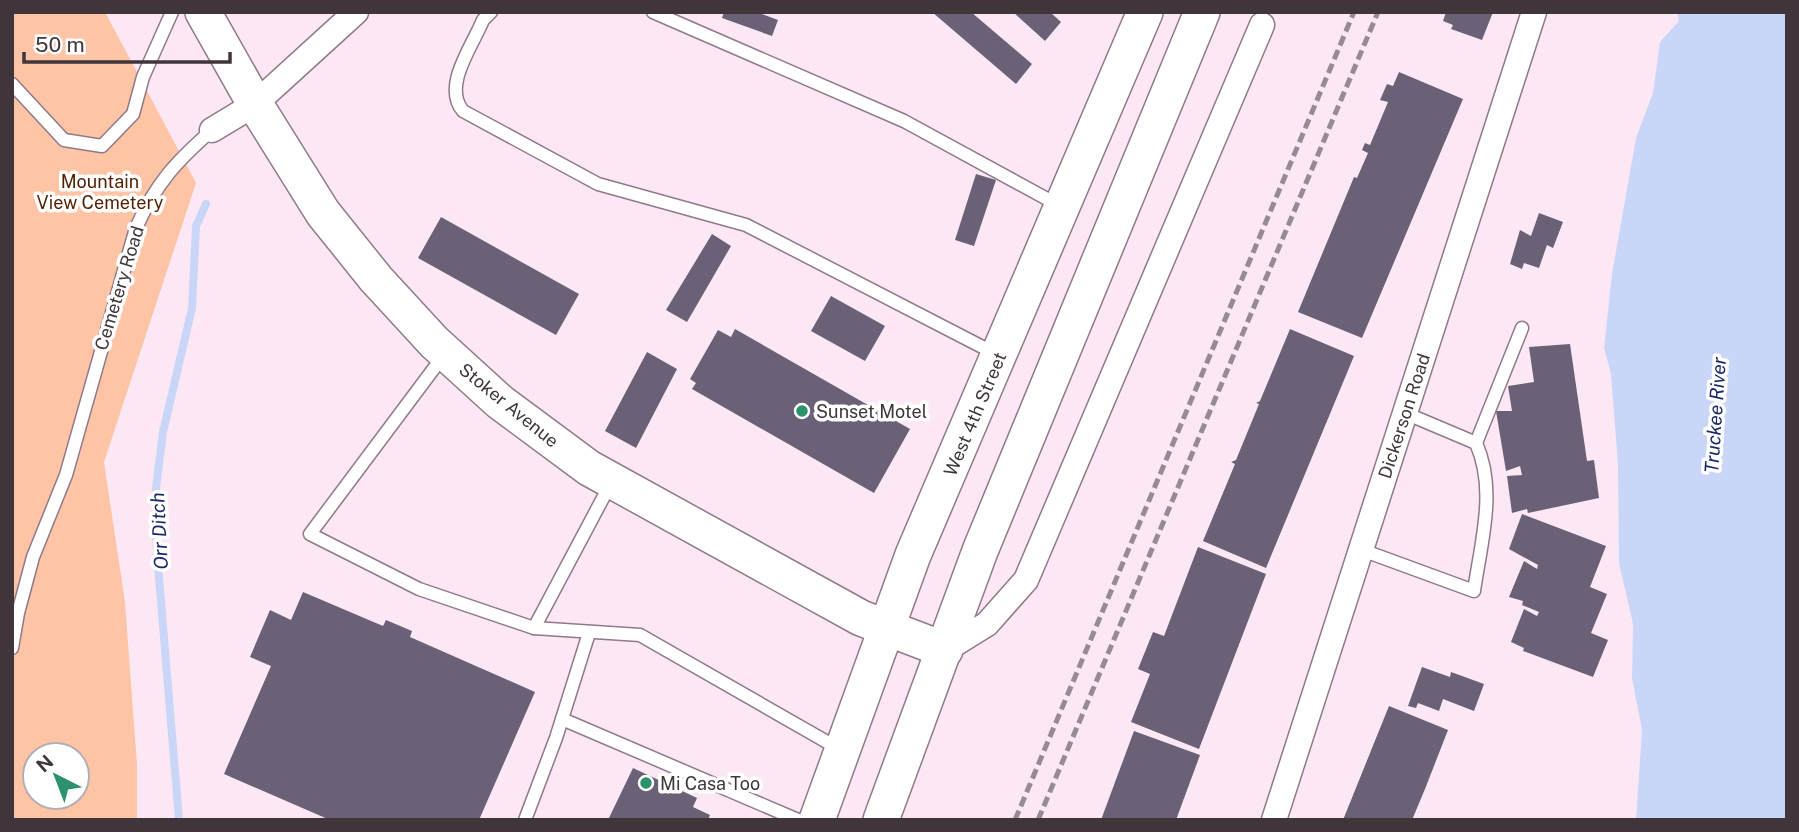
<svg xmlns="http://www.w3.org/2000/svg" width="1799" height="832" viewBox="0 0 1799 832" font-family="'Public Sans',sans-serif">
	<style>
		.green { fill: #fdc4a6; fill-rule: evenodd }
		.water { fill: #cad6f8 }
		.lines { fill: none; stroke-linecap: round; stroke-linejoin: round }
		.stream { stroke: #cad6f8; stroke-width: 8 }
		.building { fill: #6a6177 }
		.lane-casing { stroke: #907988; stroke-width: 15 }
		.street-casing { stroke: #907988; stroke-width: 27 }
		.secondary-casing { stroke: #907988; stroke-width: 38 }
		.lane { stroke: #fff; stroke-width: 12 }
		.street { stroke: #fff; stroke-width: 24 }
		.secondary { stroke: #fff; stroke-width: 35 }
		.rail { stroke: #988a93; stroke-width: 5; stroke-dasharray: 10 5; stroke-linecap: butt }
		.poi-dot { fill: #2c916d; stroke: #fff; stroke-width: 2.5 }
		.labels { text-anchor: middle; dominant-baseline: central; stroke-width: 7; stroke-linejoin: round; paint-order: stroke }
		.park-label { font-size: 18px; fill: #521f00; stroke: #fff }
		.street-label { font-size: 18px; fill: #3f353b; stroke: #fff }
		.poi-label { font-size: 18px; fill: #3f353b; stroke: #fff; text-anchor: start }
		.water-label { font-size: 19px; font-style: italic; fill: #1a2865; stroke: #fff }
	</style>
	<rect width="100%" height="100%" fill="#fce8f5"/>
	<!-- green -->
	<path class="green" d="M12 12H105L196 183 104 462 125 602 137 765V820H12ZM35 755H77V797H35Z"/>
	<!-- water -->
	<path class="water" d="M1677 12H1787V820H1636L1642 730 1632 678 1633 624 1619 563 1618 466 1611 374 1604 348 1612 274 1636 138 1653 93 1660 42 1679 21Z"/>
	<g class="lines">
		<!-- stream -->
		<path class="stream" d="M179 820 157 553 155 496 163 432 192 308 196 226 206 204"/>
	</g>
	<!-- building -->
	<g class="building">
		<path d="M724 12H757L778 20 772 36 722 18Z"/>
		<path d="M932 12H971L1032 64 1016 84Z"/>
		<path d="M1013 12H1050L1061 22 1045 41Z"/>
		<path d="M1446 12H1493L1482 40 1451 29 1453 25 1443 21Z"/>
		<path d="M1399 72 1463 99 1362 338 1298 312 1354 177 1357 178 1368 153 1362 150 1365 143 1370 145 1388 102 1380 100 1387 84 1393 86Z"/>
		<path d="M976 174 996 180 974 246 955 240Z"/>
		<path d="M1539 213 1563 222 1553 248 1547 245 1539 268 1524 263 1522 269 1510 264 1520 230 1531 236Z"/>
		<path d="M441 217 579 294 556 335 418 258Z"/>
		<path d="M712 234 731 246 687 322 666 310Z"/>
		<path d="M831 296 885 326 865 361 811 331Z"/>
		<path d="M735 329 910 429 874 493 692 389 696 383 690 379 718 330 731 337Z"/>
		<path d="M1290 329 1354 356 1266 568 1203 541 1235 464 1231 462 1236 460 1259 404 1256 403 1260 401Z"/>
		<path d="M1570 344 1587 461 1594 460 1599 498 1528 513 1527 509 1512 513 1507 476 1522 475 1520 466 1506 471 1496 411H1512L1508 386 1534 382 1529 347Z"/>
		<path d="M647 352 677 369 636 448 605 431Z"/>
		<path d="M1522 514 1606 546 1590 587 1607 594 1591 633 1608 640 1593 677 1523 651 1524 648 1511 642 1524 609 1537 616 1539 612 1522 605 1523 601 1509 597 1524 561 1537 569 1538 565 1509 549Z"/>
		<path d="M1198 547 1266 574 1199 749 1131 722 1150 674 1138 669 1153 632 1164 636Z"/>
		<path d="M303 592 383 626 386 620 412 631 410 637 535 692 479 820H330L224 774 271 666 250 657 270 610 291 620Z"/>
		<path d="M1422 667 1450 677 1451 672 1484 684 1474 711 1443 699 1439 711 1418 703 1416 708 1408 706Z"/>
		<path d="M1389 706 1448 730 1425 789 1412 820H1343Z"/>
		<path d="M1134 731 1200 755 1176 820H1101Z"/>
		<path d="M633 768 697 798 693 807 710 815 708 820H608Z"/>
	</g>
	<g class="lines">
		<!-- lane casing -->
		<g class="lane-casing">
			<g id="lane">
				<path d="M491 12 483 20C472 47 442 86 463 111L598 184 746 225 996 354"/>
				<path d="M653 12 904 121 1060 206"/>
				<path d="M12 84 64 140 102 146 133 114 143 77 172 12"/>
				<path d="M444 355 310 534 419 589 534 628 640 635 841 750"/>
				<path d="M1476 443 1522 328"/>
				<path d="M1362 550 1474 591C1481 542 1497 490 1476 443L1405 413"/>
				<path d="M534 628 612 481"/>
				<path d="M12 648 18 613 33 557 66 475 136 228C156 183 176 162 212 130"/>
				<path d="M562 719 798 820"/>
				<path d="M525 820 556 738 589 633"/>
			</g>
		</g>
		<!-- street casing -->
		<g class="street-casing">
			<g id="street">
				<path d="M212 130 255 104 356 12"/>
				<path d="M945 650 987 624 1026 580 1262 25"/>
				<path d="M1274 820 1534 12"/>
			</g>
		</g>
		<!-- secondary casing -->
		<g class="secondary-casing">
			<g id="secondary">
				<path d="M203 12 255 104 323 213 376 279 434 342 500 402 589 468 861 618 945 650"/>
				<path d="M817 820 913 555 1145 12"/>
				<path d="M881 820 980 551 1202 12"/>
			</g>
		</g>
		<!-- lane -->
		<use href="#lane" class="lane"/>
		<!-- street -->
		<use href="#street" class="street"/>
		<!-- secondary -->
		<use href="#secondary" class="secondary"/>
		<!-- rail -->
		<g class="rail">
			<path d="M1015 820 1354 12"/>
			<path d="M1038 820 1378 12"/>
		</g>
	</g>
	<!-- markers -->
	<g class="poi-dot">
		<circle cx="802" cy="411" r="7"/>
		<circle cx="646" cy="783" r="7"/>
	</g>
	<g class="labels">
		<!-- park labels -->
		<g class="park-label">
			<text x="100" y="181">Mountain<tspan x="100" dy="21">View Cemetery</tspan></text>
		</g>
		<!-- street labels -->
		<g class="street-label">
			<text transform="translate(119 288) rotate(-73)">Cemetery Road</text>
			<text transform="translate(509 405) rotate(39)">Stoker Avenue</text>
			<text transform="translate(975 414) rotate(-67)">West 4th Street</text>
			<text transform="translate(1404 416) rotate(-72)">Dickerson Road</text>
		</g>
		<!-- poi labels -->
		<g class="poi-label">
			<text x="816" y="411">Sunset Motel</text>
			<text x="660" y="783">Mi Casa Too</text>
		</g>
		<!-- water labels -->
		<g class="water-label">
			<text transform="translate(1715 415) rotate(-86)">Truckee River</text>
			<text transform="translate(159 531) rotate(-93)">Orr Ditch</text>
		</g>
	</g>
	<!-- border -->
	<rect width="1799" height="832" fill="none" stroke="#3f353b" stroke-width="28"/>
	<!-- north arrow -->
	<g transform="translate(56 776) rotate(318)"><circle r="33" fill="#ffffff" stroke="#b2aeb1" stroke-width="2"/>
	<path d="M0-5L12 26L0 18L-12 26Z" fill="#2c916d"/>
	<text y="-10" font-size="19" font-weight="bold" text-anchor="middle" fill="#3f353b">N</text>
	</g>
	<!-- scale -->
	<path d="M24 52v10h206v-10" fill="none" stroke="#3f353b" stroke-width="3.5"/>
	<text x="35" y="52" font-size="21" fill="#3f353b" stroke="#ffffff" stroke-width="5" paint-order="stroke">50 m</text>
</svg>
